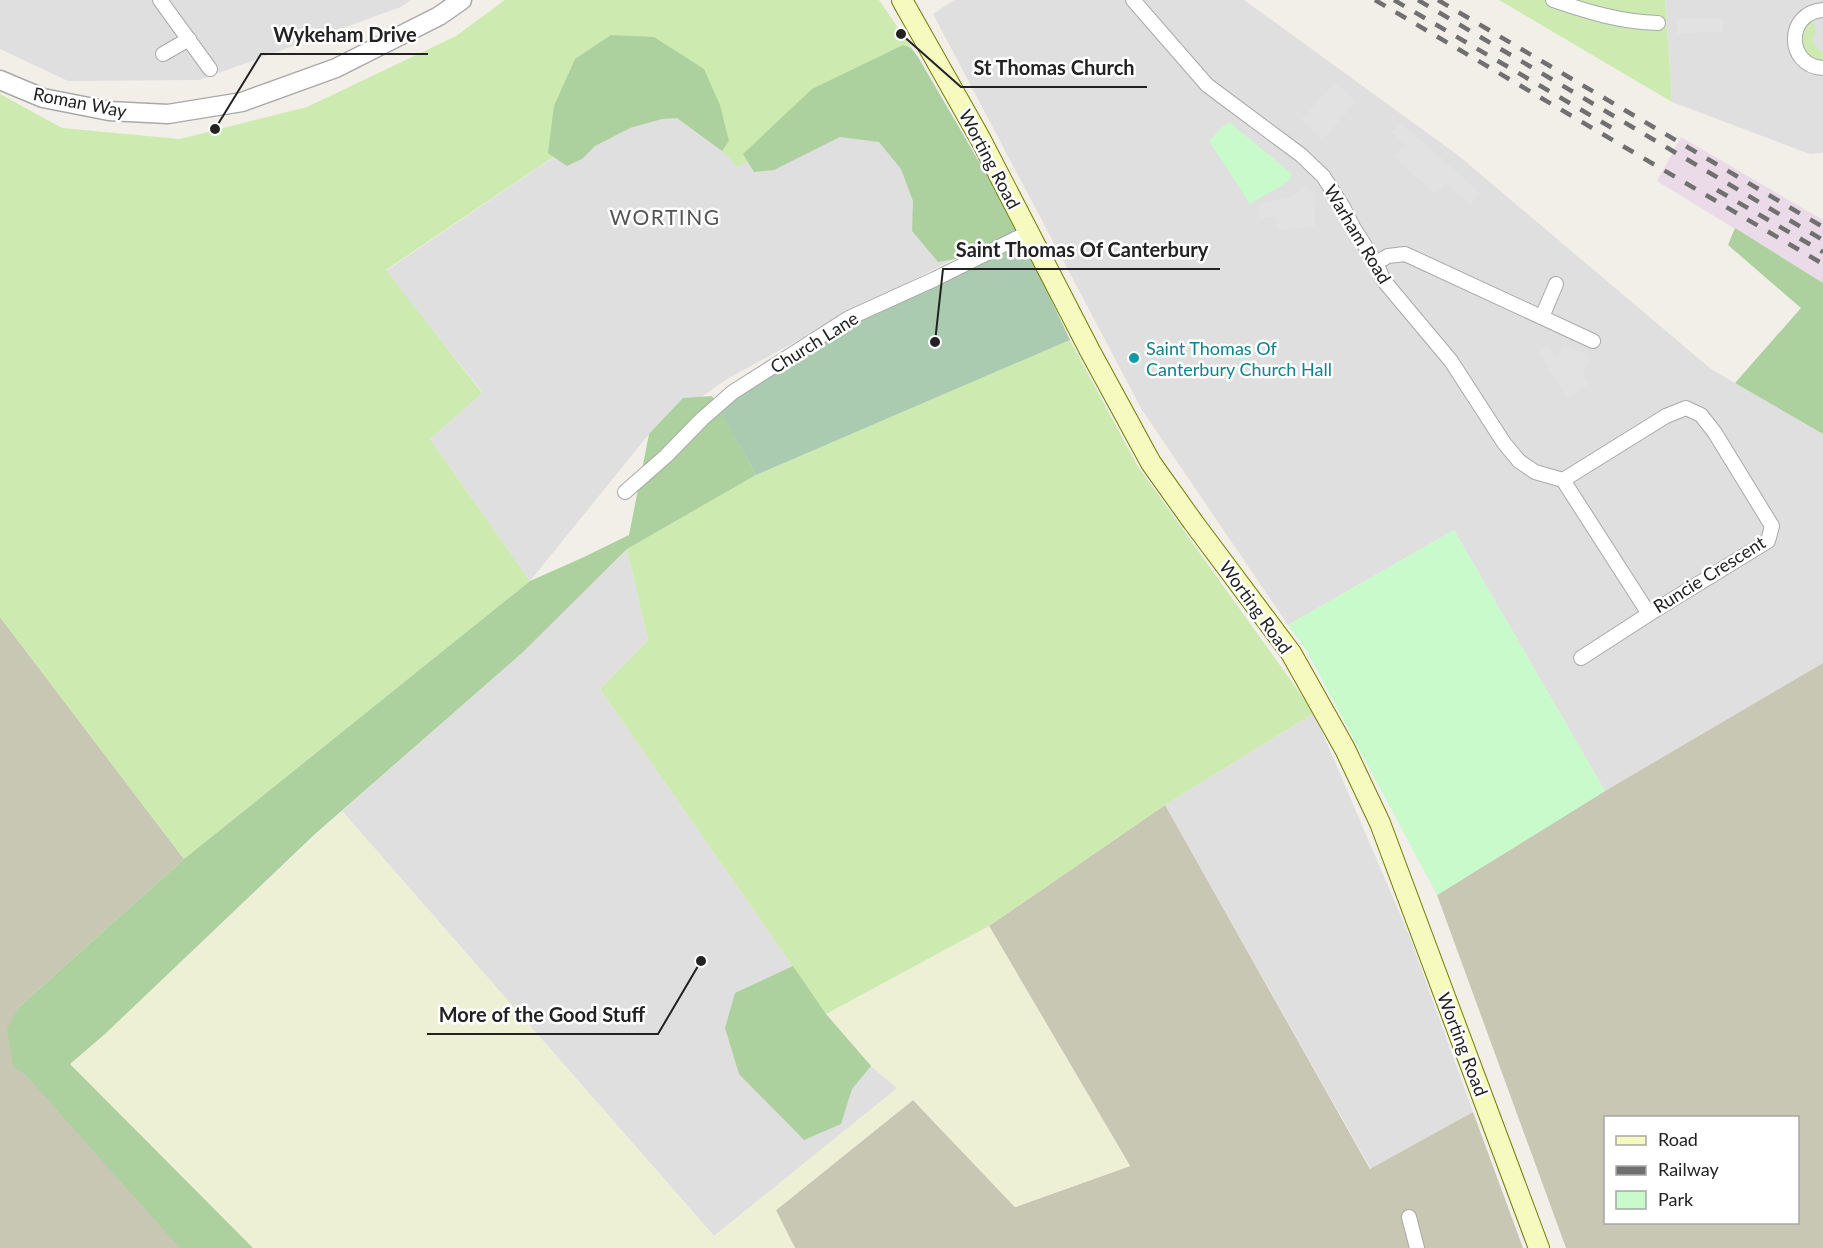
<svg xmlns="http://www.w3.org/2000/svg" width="1823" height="1248" viewBox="0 0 1823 1248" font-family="Lato,sans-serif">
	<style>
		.residential { fill: #e0dfdf }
		.industrial { fill: #ebdbe8 }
		.construction { fill: #c7c7b4; fill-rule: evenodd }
		.farmland { fill: #eef0d5 }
		.grass { fill: #cdebb0 }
		.forest { fill: #add19e }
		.cemetery { fill: #aacbaf }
		.park { fill: #c8facc }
		.parking { fill: #e2e2e2 }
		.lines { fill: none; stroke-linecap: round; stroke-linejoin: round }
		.minor-casing { stroke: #a9a9a9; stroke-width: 16 }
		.tertiary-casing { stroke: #a9a9a9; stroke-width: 21 }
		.secondary-casing { stroke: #707d05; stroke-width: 22 }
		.minor { stroke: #fff; stroke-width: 14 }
		.tertiary { stroke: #fff; stroke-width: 18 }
		.secondary { stroke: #f7fabf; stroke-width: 20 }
		.rail { stroke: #707070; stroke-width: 4.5; stroke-dasharray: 12 12; stroke-linecap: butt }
		.culture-dot { fill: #0f9aa8; stroke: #fff; stroke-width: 2 }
		.labels { text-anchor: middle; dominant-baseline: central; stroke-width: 5; stroke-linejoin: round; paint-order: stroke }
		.street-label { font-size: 18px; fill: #222; stroke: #fff }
		.culture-label { font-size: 18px; fill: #0d838f; stroke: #fff; text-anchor: start }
		.quarter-label { font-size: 21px; letter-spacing: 1.5px; fill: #555; stroke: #fff }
		.leader { fill: none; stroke: #222; stroke-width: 2 }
		.callout-dot { fill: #222; stroke: #fff; stroke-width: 2 }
		.callout-label { font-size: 20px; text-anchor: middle; font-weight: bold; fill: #222; stroke: #fff; stroke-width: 5; stroke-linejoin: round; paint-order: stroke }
	</style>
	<rect width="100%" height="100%" fill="#f2efe9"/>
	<!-- residential -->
	<g class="residential">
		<path d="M0 0H411L401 7 199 80 68 81 0 49Z"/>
		<path d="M954 0H1244L1459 156 1711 369 1823 434V663L1605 791 1454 530 1288 625 1142 410 933 14Z"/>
		<path d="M1665 0H1823V153L1810 154 1672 102Z"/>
		<path d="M918 57 1017 227 848 313 727 379 649 434 530 581 430 439 482 392 386 271 659 85Z"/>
		<path d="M627 549 648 640 600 689 826 1014 871 1066 898 1088 714 1236 342 811 522 653Z"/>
		<path d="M1314 713 1409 935 1473 1112 1371 1169 1165 805Z"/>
	</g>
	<!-- industrial -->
	<path class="industrial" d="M1681 137 1823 220V283L1657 181Z"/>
	<!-- construction -->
	<g class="construction">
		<path d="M0 617 184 859 19 1007 232 1248H0Z"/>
		<path d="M1823 663V1248H1566L1437 895 1605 791ZM1606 1118H1798V1222H1606Z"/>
		<path d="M1165 805 1370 1169 1473 1112 1523 1248H795L775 1211 913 1100 1015 1207 1130 1166 989 926Z"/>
	</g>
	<!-- farmland -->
	<path class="farmland" d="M342 811 714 1236 897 1088 871 1066 826 1014 989 926 1130 1166 1015 1207 913 1100 776 1210 795 1248H232L70 1064Z"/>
	<!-- grass -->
	<g class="grass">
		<path d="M505 0H879L918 57 738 167 658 86 386 270 482 393 430 439 530 581 184 859 0 617V94L62 128 180 139 307 107 456 36Z"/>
		<path d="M1499 0H1665L1672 102Z"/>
		<path d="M1813 22 1816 32C1810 41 1813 47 1822 51L1823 61C1820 61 1816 61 1813 59 1797 52 1799 29 1813 22Z"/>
		<path d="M1070 340 1137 465 1314 713 1165 805 989 926 826 1014 600 689 648 640 627 549 756 475Z"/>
	</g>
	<!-- forest -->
	<g class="forest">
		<path d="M611 35 654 37 704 69 720 105 729 141 722 151 677 118 662 119 630 128 595 146 582 159 567 166 548 153 554 106 575 59Z"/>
		<path d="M903 45 911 48 918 57 1017 227 1013 233 967 257 938 262 912 231 913 201 901 169 879 142 840 137 774 170 754 172 743 154 812 89Z"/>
		<path d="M1735 228 1823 283V434L1735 383 1801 308 1728 245Z"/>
		<path d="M712 396 756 475 627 549 522 653 314 835 105 1034 70 1064 253 1248H180L25 1074 13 1067 7 1029 19 1007 184 859 530 581 584 557 629 535 649 434 683 398Z"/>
		<path d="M793 966 826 1014 871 1066 852 1089 841 1124 804 1140 739 1074 725 1028 735 993Z"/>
	</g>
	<!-- cemetery -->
	<path class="cemetery" d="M1017 227 1070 340 756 475 717 406 732 393Z"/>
	<!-- park -->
	<g class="park">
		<path d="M1229 122 1292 174 1289 181 1250 204 1209 141 1220 129Z"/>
		<path d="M1454 530 1605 791 1437 895 1305 648 1288 625Z"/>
	</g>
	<!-- parking -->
	<g class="parking">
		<path d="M1722 18 1723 31 1677 34 1676 19Z"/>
		<path d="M1335 82 1357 101 1322 140 1301 120Z"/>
		<path d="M1401 122 1481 194 1470 205 1445 183 1435 194 1394 157 1405 145 1392 133Z"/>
		<path d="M1305 185 1313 194 1316 226 1278 230 1276 217 1260 218 1257 204 1290 197Z"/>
		<path d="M1563 344 1591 357 1583 375 1588 386 1568 398 1538 351 1548 345 1557 358Z"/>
	</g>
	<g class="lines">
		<!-- minor casing -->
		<g class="minor-casing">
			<g id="minor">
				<path d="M160 0 210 69"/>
				<path d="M1133 0 1207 85 1301 155 1323 176 1343 207 1353 227 1376 263 1384 281 1451 361 1504 443 1519 461 1535 472 1563 480"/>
				<path d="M1553 0C1588 12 1621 22 1658 23"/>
				<path d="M1823 10C1785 13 1786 66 1823 68"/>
				<path d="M163 54 189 39"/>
				<path d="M1376 263 1388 256 1405 254 1593 341"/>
				<path d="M1542 317 1556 284"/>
				<path d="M1686 408 1701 415 1715 433 1772 526 1768 541 1649 614 1563 480 1666 416Z"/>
				<path d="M625 492 666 456 702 419 733 392 849 318 935 279 1029 232"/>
				<path d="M1581 658 1649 614"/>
				<path d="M1409 1217 1417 1248"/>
			</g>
		</g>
		<!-- tertiary casing -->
		<g class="tertiary-casing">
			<path id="tertiary" d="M0 80 43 98 109 111 168 114 242 102 336 68 439 16 462 0"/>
		</g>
		<!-- secondary casing -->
		<g class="secondary-casing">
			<path id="secondary" d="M902 0 981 140 1090 351 1151 463 1193 522 1291 653 1345 749 1380 823 1539 1248"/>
		</g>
		<!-- minor -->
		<use href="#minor" class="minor"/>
		<!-- tertiary -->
		<use href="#tertiary" class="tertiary"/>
		<!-- secondary -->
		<use href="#secondary" class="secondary"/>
		<!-- rail -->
		<g class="rail">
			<path d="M1375 0 1823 264"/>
			<path d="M1394 0 1619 132"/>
			<path d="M1418 0 1823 240"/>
			<path d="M1438 0 1823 227"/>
			<path d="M1717 190 1823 252"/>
		</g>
	</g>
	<!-- markers -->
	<circle class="culture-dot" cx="1134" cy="358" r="6"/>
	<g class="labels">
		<!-- street labels -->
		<g class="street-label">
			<text transform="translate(80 102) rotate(11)">Roman Way</text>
			<text transform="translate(990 159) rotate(62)">Worting Road</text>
			<text transform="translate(1358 234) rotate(59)">Warham Road</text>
			<text transform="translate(814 342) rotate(-32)">Church Lane</text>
			<text transform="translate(1709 574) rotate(-32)">Runcie Crescent</text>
			<text transform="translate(1256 607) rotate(54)">Worting Road</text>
			<text transform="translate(1463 1044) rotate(69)">Worting Road</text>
		</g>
		<!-- culture labels -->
		<g class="culture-label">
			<text x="1146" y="348">Saint Thomas Of<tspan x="1146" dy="21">Canterbury Church Hall</tspan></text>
		</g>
		<!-- quarter labels -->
		<g class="quarter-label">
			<text x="665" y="216">WORTING</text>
		</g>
	</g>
	<!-- callouts -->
	<path class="leader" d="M215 129L261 54H428M901 34L961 87H1147M935 342L943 269H1220M701 961L658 1034H427"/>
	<g class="callout-dot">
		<circle cx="215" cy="129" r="6"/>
		<circle cx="901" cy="34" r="6"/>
		<circle cx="935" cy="342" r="6"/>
		<circle cx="701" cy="961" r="6"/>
	</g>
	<g class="callout-label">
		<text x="345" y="42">Wykeham Drive</text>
		<text x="1054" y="75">St Thomas Church</text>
		<text x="1082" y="257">Saint Thomas Of Canterbury</text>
		<text x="542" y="1022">More of the Good Stuff</text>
	</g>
	<!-- legend -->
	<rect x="1604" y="1116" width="195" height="108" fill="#ffffff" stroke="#a7a7a7" stroke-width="1.5"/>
	<rect x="1616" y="1136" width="30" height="9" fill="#f7fabf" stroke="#a7a7a7" stroke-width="1.5"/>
	<text x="1658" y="1146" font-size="18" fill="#222222">Road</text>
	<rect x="1616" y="1166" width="30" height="9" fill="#707070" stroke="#a7a7a7" stroke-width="1.5"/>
	<text x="1658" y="1176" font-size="18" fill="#222222">Railway</text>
	<rect x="1616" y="1191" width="30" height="18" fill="#c8facc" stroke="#a7a7a7" stroke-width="1.5"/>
	<text x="1658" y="1206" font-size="18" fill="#222222">Park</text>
</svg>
